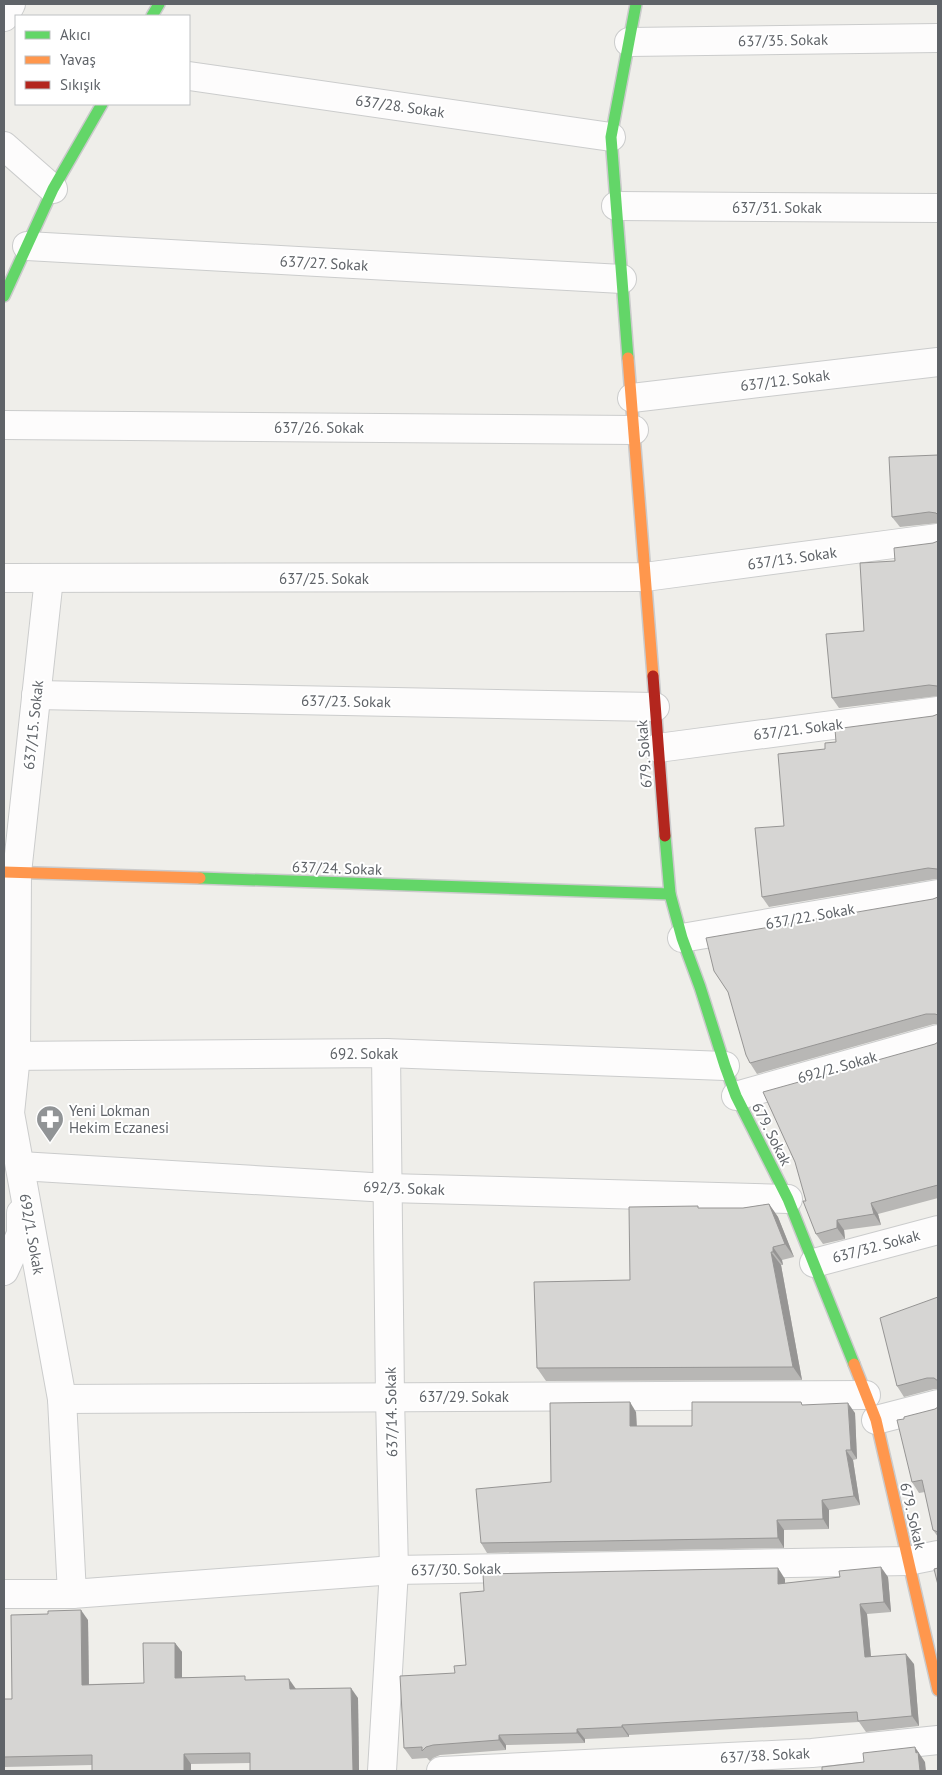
<svg xmlns="http://www.w3.org/2000/svg" width="942" height="1775" viewBox="0 0 942 1775" font-family="'PT Sans',sans-serif">
	<style>
		.lines { fill: none; stroke-linecap: round; stroke-linejoin: round }
		.street-casing { stroke: #cbcccc; stroke-width: 30 }
		.fast-casing { stroke: #cacacb; stroke-width: 14 }
		.slow-casing { stroke: #cacacb; stroke-width: 14 }
		.jam-casing { stroke: #cacacb; stroke-width: 14 }
		.street { stroke: #fdfcfc; stroke-width: 28 }
		.fast { stroke: #63d668; stroke-width: 11 }
		.slow { stroke: #ff974d; stroke-width: 11 }
		.jam { stroke: #b3261e; stroke-width: 11 }
		.wall { fill: #b8b7b5 }
		.shaded-wall { fill: #969594 }
		.building { fill: #d6d5d3; stroke: #969594 }
		.labels { text-anchor: middle; dominant-baseline: central; stroke-width: 4; stroke-linejoin: round; paint-order: stroke }
		.street-label { font-size: 15px; fill: #5f6368; stroke: #fff }
		.poi-label { font-size: 15px; fill: #5f6368; stroke: #fff; text-anchor: start }
	</style>
	<rect width="100%" height="100%" fill="#efeeea"/>
	<g class="lines">
		<!-- street casing -->
		<g class="street-casing">
			<g id="street">
				<path d="M4 17 11 4"/>
				<path d="M629 42 938 38"/>
				<path d="M189 76 611 137"/>
				<path d="M4 146 53 189"/>
				<path d="M616 206 938 208"/>
				<path d="M27 246 622 279"/>
				<path d="M632 398 938 362"/>
				<path d="M4 425 634 430"/>
				<path d="M4 578 645 577 938 538"/>
				<path d="M49 578 17 873 16 1055 10 1113 62 1399 72 1594"/>
				<path d="M36 695 655 707"/>
				<path d="M658 748 938 711"/>
				<path d="M682 938 938 894"/>
				<path d="M4 1056 386 1053 725 1066"/>
				<path d="M736 1096 938 1039"/>
				<path d="M20 1166 388 1188 788 1199"/>
				<path d="M814 1263 938 1230"/>
				<path d="M4 1271 21 1234V1213"/>
				<path d="M62 1399 866 1395"/>
				<path d="M876 1420 938 1404"/>
				<path d="M4 1594H72L394 1570 908 1561 938 1555"/>
				<path d="M382 1771 394 1570 390 1397 386 1053"/>
				<path d="M441 1771 812 1753 938 1740"/>
			</g>
		</g>
		<!-- fast casing -->
		<g class="fast-casing">
			<g id="fast">
				<path d="M152 16 159 4"/>
				<path d="M4 296 53 189 102 104"/>
				<path d="M628 358 611 137 636 4"/>
				<path d="M665 836 670 894 682 938 700 987 725 1066 736 1096 788 1199 854 1364"/>
				<path d="M200 878 670 894"/>
			</g>
		</g>
		<!-- slow casing -->
		<g class="slow-casing">
			<g id="slow">
				<path d="M628 358 653 676"/>
				<path d="M4 872 200 878"/>
				<path d="M854 1364 876 1420 938 1690"/>
			</g>
		</g>
		<!-- jam casing -->
		<g class="jam-casing">
			<path id="jam" d="M653 676 665 836"/>
		</g>
		<!-- street -->
		<use href="#street" class="street"/>
		<!-- fast -->
		<use href="#fast" class="fast"/>
		<!-- slow -->
		<use href="#slow" class="slow"/>
		<!-- jam -->
		<use href="#jam" class="jam"/>
	</g>
	<!-- wall -->
	<g class="wall">
		<path d="M938 455V523L900 527 892 517Z"/>
		<path d="M938 541V696L839 708 832 698 864 631 895 561Z"/>
		<path d="M938 714V879H935L769 907 762 897 784 826 825 749 836 742 933 716Z"/>
		<path d="M938 897V1024H934L757 1074 750 1063 933 899Z"/>
		<path d="M938 1042V1198L878 1214 881 1225 844 1230 845 1239 823 1244 816 1234 806 1201 935 1044Z"/>
		<path d="M769 1204 778 1217 794 1257 782 1260 783 1265H781L802 1380 546 1381 537 1368 630 1280 700 1208H743Z"/>
		<path d="M938 1297V1389H934L904 1397 897 1386Z"/>
		<path d="M804 1405 855 1413 857 1459 853 1460 860 1505 829 1510V1529L784 1530V1548L487 1553 481 1543 551 1482 636 1412 637 1426H692Z"/>
		<path d="M938 1407V1537L933 1530 925 1492 919 1493 912 1482 904 1419 935 1409Z"/>
		<path d="M888 1577 891 1612 867 1614 871 1657 914 1664 919 1726 866 1732 859 1722 629 1735V1737L585 1739V1743L506 1745V1750L440 1755 433 1758 430 1761 427 1758 412 1759 404 1748 455 1673 466 1665 785 1579V1583Z"/>
		<path d="M88 1620 89 1684 144 1683 175 1643 182 1652V1677L247 1680 296 1689 358 1698 359 1771H250V1763L191 1764V1771H92V1765L4 1767V1699H12Z"/>
	</g>
	<!-- shaded-wall -->
	<g class="shaded-wall">
		<path d="M871 1203 878 1214 881 1225 874 1214Z"/>
		<path d="M769 1204 778 1217 794 1257 785 1244Z"/>
		<path d="M837 1220 844 1230 845 1239 837 1228Z"/>
		<path d="M773 1247 782 1260 783 1265 773 1252Z"/>
		<path d="M771 1252 781 1265 802 1380 793 1367Z"/>
		<path d="M630 1402 636 1412 637 1436 630 1426Z"/>
		<path d="M848 1403 855 1413 857 1459 851 1450Z"/>
		<path d="M846 1450 853 1460 860 1505 854 1496Z"/>
		<path d="M822 1500 829 1510V1529L823 1519Z"/>
		<path d="M777 1520 784 1530V1548L778 1538Z"/>
		<path d="M881 1567 888 1577 891 1612 884 1602Z"/>
		<path d="M778 1568 785 1579V1594L778 1584Z"/>
		<path d="M860 1604 867 1614 872 1668 865 1657Z"/>
		<path d="M81 1610 88 1620 89 1695 82 1685Z"/>
		<path d="M175 1643 182 1652V1687L175 1678Z"/>
		<path d="M906 1654 914 1664 919 1726 912 1716Z"/>
		<path d="M289 1679 296 1689 297 1699 290 1689Z"/>
		<path d="M351 1688 358 1698 359 1771H353Z"/>
		<path d="M622 1725 629 1735V1737L622 1727Z"/>
		<path d="M577 1729 585 1739V1743L577 1733Z"/>
		<path d="M499 1735 506 1745V1750L499 1740Z"/>
		<path d="M915 1747 925 1762 926 1771H920Z"/>
		<path d="M184 1754 191 1764V1771H184Z"/>
	</g>
	<!-- building -->
	<g class="building">
		<path d="M938 455V515L936 513 929 512 892 517 889 457Z"/>
		<path d="M938 541V687L937 686 929 685 832 698 826 634 864 631 860 563 895 561 894 548 933 543Z"/>
		<path d="M938 714V870L937 869 928 868 762 897 755 828 784 826 778 754 825 749V743L836 742 835 729 933 716Z"/>
		<path d="M938 897V1015L935 1014H926L750 1063 746 1055 728 992 714 971 706 938 933 899Z"/>
		<path d="M938 1042V1185L871 1203 874 1214 837 1220V1228L816 1234 803 1201H806L795 1162 763 1092 935 1044Z"/>
		<path d="M769 1204 785 1244 773 1247V1252H771L793 1367 537 1368 534 1282 630 1280 629 1207 698 1206V1208H743Z"/>
		<path d="M938 1297V1381L934 1378H927L897 1386 880 1318Z"/>
		<path d="M630 1402V1426H692V1402H801L802 1405 848 1403 851 1450H846L854 1496 822 1500 823 1519 777 1520 778 1538 481 1543 476 1489 551 1482 550 1403Z"/>
		<path d="M938 1407V1532L933 1530 922 1480 912 1482 897 1420 904 1419V1417L935 1409Z"/>
		<path d="M881 1567 884 1602 860 1604 865 1657 906 1654 912 1716 858 1721 857 1712 622 1725V1727L577 1729V1733L499 1735V1740L433 1745 426 1747 422 1751V1747L404 1748 400 1676 455 1673 454 1666 466 1665 460 1593 484 1591 483 1574 778 1568V1584L840 1577 839 1571Z"/>
		<path d="M938 1568V1585L934 1569Z"/>
		<path d="M81 1610 82 1685 144 1683 143 1643H175V1678L245 1676V1680L289 1679 290 1689 351 1688 353 1771H250V1753L184 1754V1771H92V1755L4 1757V1699H12L11 1615 48 1614V1611Z"/>
		<path d="M915 1747 916 1753 918 1752 920 1771H822V1767L864 1762 863 1753Z"/>
	</g>
	<!-- icons -->
	<defs>
		<g id="pharmacy-pin" transform="scale(1.4375)"><path d="M0 17L-7.5 6A9.5 9.5 0 1 1 7.5 6Z" fill="#919496" stroke="#fff"/><path d="M-2-6h4v4h4v4h-4v4h-4v-4h-4v-4h4Z" fill="#fff"/></g>
	</defs>
	<g fill-rule="evenodd">
		<use href="#pharmacy-pin" x="50" y="1119"/>
	</g>
	<g class="labels">
		<!-- street labels -->
		<g class="street-label">
			<text transform="translate(783 40) rotate(-1)">637/35. Sokak</text>
			<text transform="translate(400 106) rotate(8)">637/28. Sokak</text>
			<text x="777" y="207">637/31. Sokak</text>
			<text transform="translate(324 263) rotate(3)">637/27. Sokak</text>
			<text transform="translate(785 380) rotate(-7)">637/12. Sokak</text>
			<text x="319" y="427">637/26. Sokak</text>
			<text transform="translate(792 558) rotate(-8)">637/13. Sokak</text>
			<text x="324" y="578">637/25. Sokak</text>
			<text transform="translate(346 701) rotate(1)">637/23. Sokak</text>
			<text transform="translate(33 725) rotate(-84)">637/15. Sokak</text>
			<text transform="translate(798 729) rotate(-7)">637/21. Sokak</text>
			<text transform="translate(644 754) rotate(-94)">679. Sokak</text>
			<text transform="translate(337 868) rotate(2)">637/24. Sokak</text>
			<text transform="translate(810 916) rotate(-10)">637/22. Sokak</text>
			<text x="364" y="1053">692. Sokak</text>
			<text transform="translate(837 1067) rotate(-16)">692/2. Sokak</text>
			<text transform="translate(772 1134) rotate(63)">679. Sokak</text>
			<text transform="translate(404 1188) rotate(2)">692/3. Sokak</text>
			<text transform="translate(32 1234) rotate(80)">692/1. Sokak</text>
			<text transform="translate(876 1246) rotate(-15)">637/32. Sokak</text>
			<text x="464" y="1396">637/29. Sokak</text>
			<text transform="translate(391 1412) rotate(-91)">637/14. Sokak</text>
			<text transform="translate(913 1516) rotate(77)">679. Sokak</text>
			<text transform="translate(456 1569) rotate(-1)">637/30. Sokak</text>
			<text transform="translate(765 1755) rotate(-3)">637/38. Sokak</text>
		</g>
		<!-- poi labels -->
		<g class="poi-label">
			<text x="69" y="1110">Yeni Lokman<tspan x="69" dy="17">Hekim Eczanesi</tspan></text>
		</g>
	</g>
	<!-- border -->
	<rect width="942" height="1775" fill="none" stroke="#5f6368" stroke-width="10"/>
	<!-- legend -->
	<rect x="15" y="15" width="175" height="90" fill="#ffffff" stroke="#bfc1c3"/>
	<rect x="25" y="31" width="25" height="8" fill="#63d668" stroke="#bfc1c3"/>
	<text x="60" y="40" font-size="15" fill="#5f6368">Akıcı</text>
	<rect x="25" y="56" width="25" height="8" fill="#ff974d" stroke="#bfc1c3"/>
	<text x="60" y="65" font-size="15" fill="#5f6368">Yavaş</text>
	<rect x="25" y="81" width="25" height="8" fill="#b3261e" stroke="#bfc1c3"/>
	<text x="60" y="90" font-size="15" fill="#5f6368">Sıkışık</text>
</svg>
